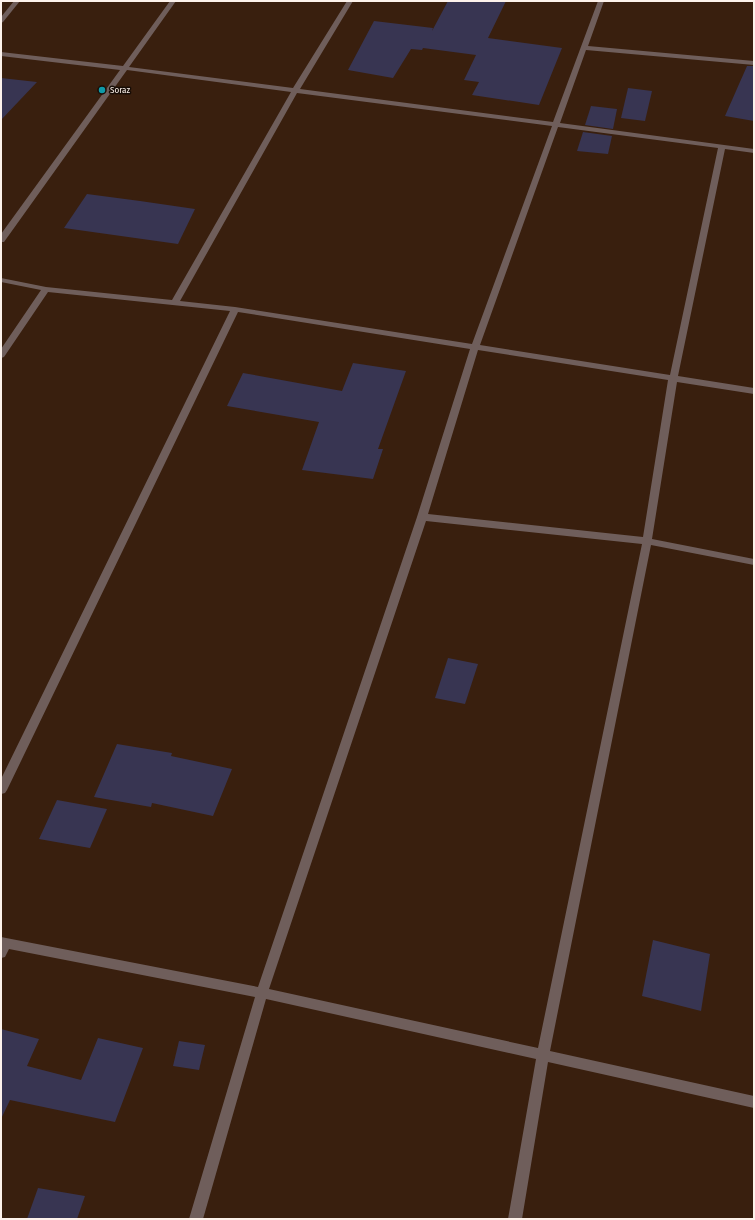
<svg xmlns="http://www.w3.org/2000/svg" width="755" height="1220" viewBox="0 0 755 1220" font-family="'Fira Sans Condensed',sans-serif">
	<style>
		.building { fill: #383552 }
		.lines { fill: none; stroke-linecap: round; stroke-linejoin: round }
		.minor { fill: #6f5e5b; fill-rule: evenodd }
		.culture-dot { fill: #0f9aa8; stroke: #180d06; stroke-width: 1.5 }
		.labels { text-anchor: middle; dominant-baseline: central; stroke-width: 3; stroke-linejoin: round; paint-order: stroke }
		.far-poi-label { font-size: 9px; fill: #fdf2eb; stroke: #180d06; text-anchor: start }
	</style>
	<rect width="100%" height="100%" fill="#391f0e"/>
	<!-- building -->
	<g class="building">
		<path d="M448 1H506L488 38 562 48 539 105 472 95 479 82 464 80 476 55 423 48 422 50 411 49 393 78 348 70 374 21 433 28 432 31Z"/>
		<path d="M747 66H754V121L725 116Z"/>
		<path d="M1 78 37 82 1 120Z"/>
		<path d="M628 88 652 91 645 121 621 118Z"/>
		<path d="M591 106 617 109 613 129 585 125Z"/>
		<path d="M583 132 612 136 608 154 577 151Z"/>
		<path d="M87 194 140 201 195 209 178 244 64 228Z"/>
		<path d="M353 363 406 371 378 449H383L373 479 302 470 319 422 227 406 243 373 342 391Z"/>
		<path d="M448 658 478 664 465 704 435 698Z"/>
		<path d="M117 744 172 753 171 756 232 769 213 816 152 803 151 807 94 797Z"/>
		<path d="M57 800 107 809 90 848 39 839Z"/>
		<path d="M653 940 710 954 701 1011 642 996Z"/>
		<path d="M1 1029 39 1039 27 1066 81 1080 98 1038 143 1048 115 1122 10 1100 1 1119Z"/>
		<path d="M179 1041 205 1045 199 1070 173 1066Z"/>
		<path d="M38 1188 85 1196 77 1219H27Z"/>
	</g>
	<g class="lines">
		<!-- minor -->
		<g class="minor">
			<path d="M14 1H20L3 22 1 23V17Z"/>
			<path d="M170 1H176L129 67 293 88 347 1H353L300 89 553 122 598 1H604L588 46 754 61V65L586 50 560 123 754 149V153L725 149 678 376 754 388V394L677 382 652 539 754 559V565L651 545 550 1051 754 1096V1108L548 1062 522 1219H508L536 1059 266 999 203 1219H189L255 997 9 949 5 957 1 958V937L258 987 417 517 470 349 238 312 7 790 5 793 1 794V779L230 311 48 292 4 357 1 358V349L41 290 1 282V278L46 287 172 300 291 92 127 70 4 242H1V234L120 70 1 56V52L123 66ZM297 93 552 126 472 344 235 307 180 301ZM558 127 718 148 670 375 480 345ZM478 350 668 380 643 537 428 514ZM426 521 642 544 538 1048 269 989Z"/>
		</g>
	</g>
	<!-- markers -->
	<circle class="culture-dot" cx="102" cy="90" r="4"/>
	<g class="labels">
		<!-- far-poi labels -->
		<g class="far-poi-label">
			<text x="110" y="90">Soraz</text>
		</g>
	</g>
	<!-- border -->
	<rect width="755" height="1220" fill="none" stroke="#fdf2eb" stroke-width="4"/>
</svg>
